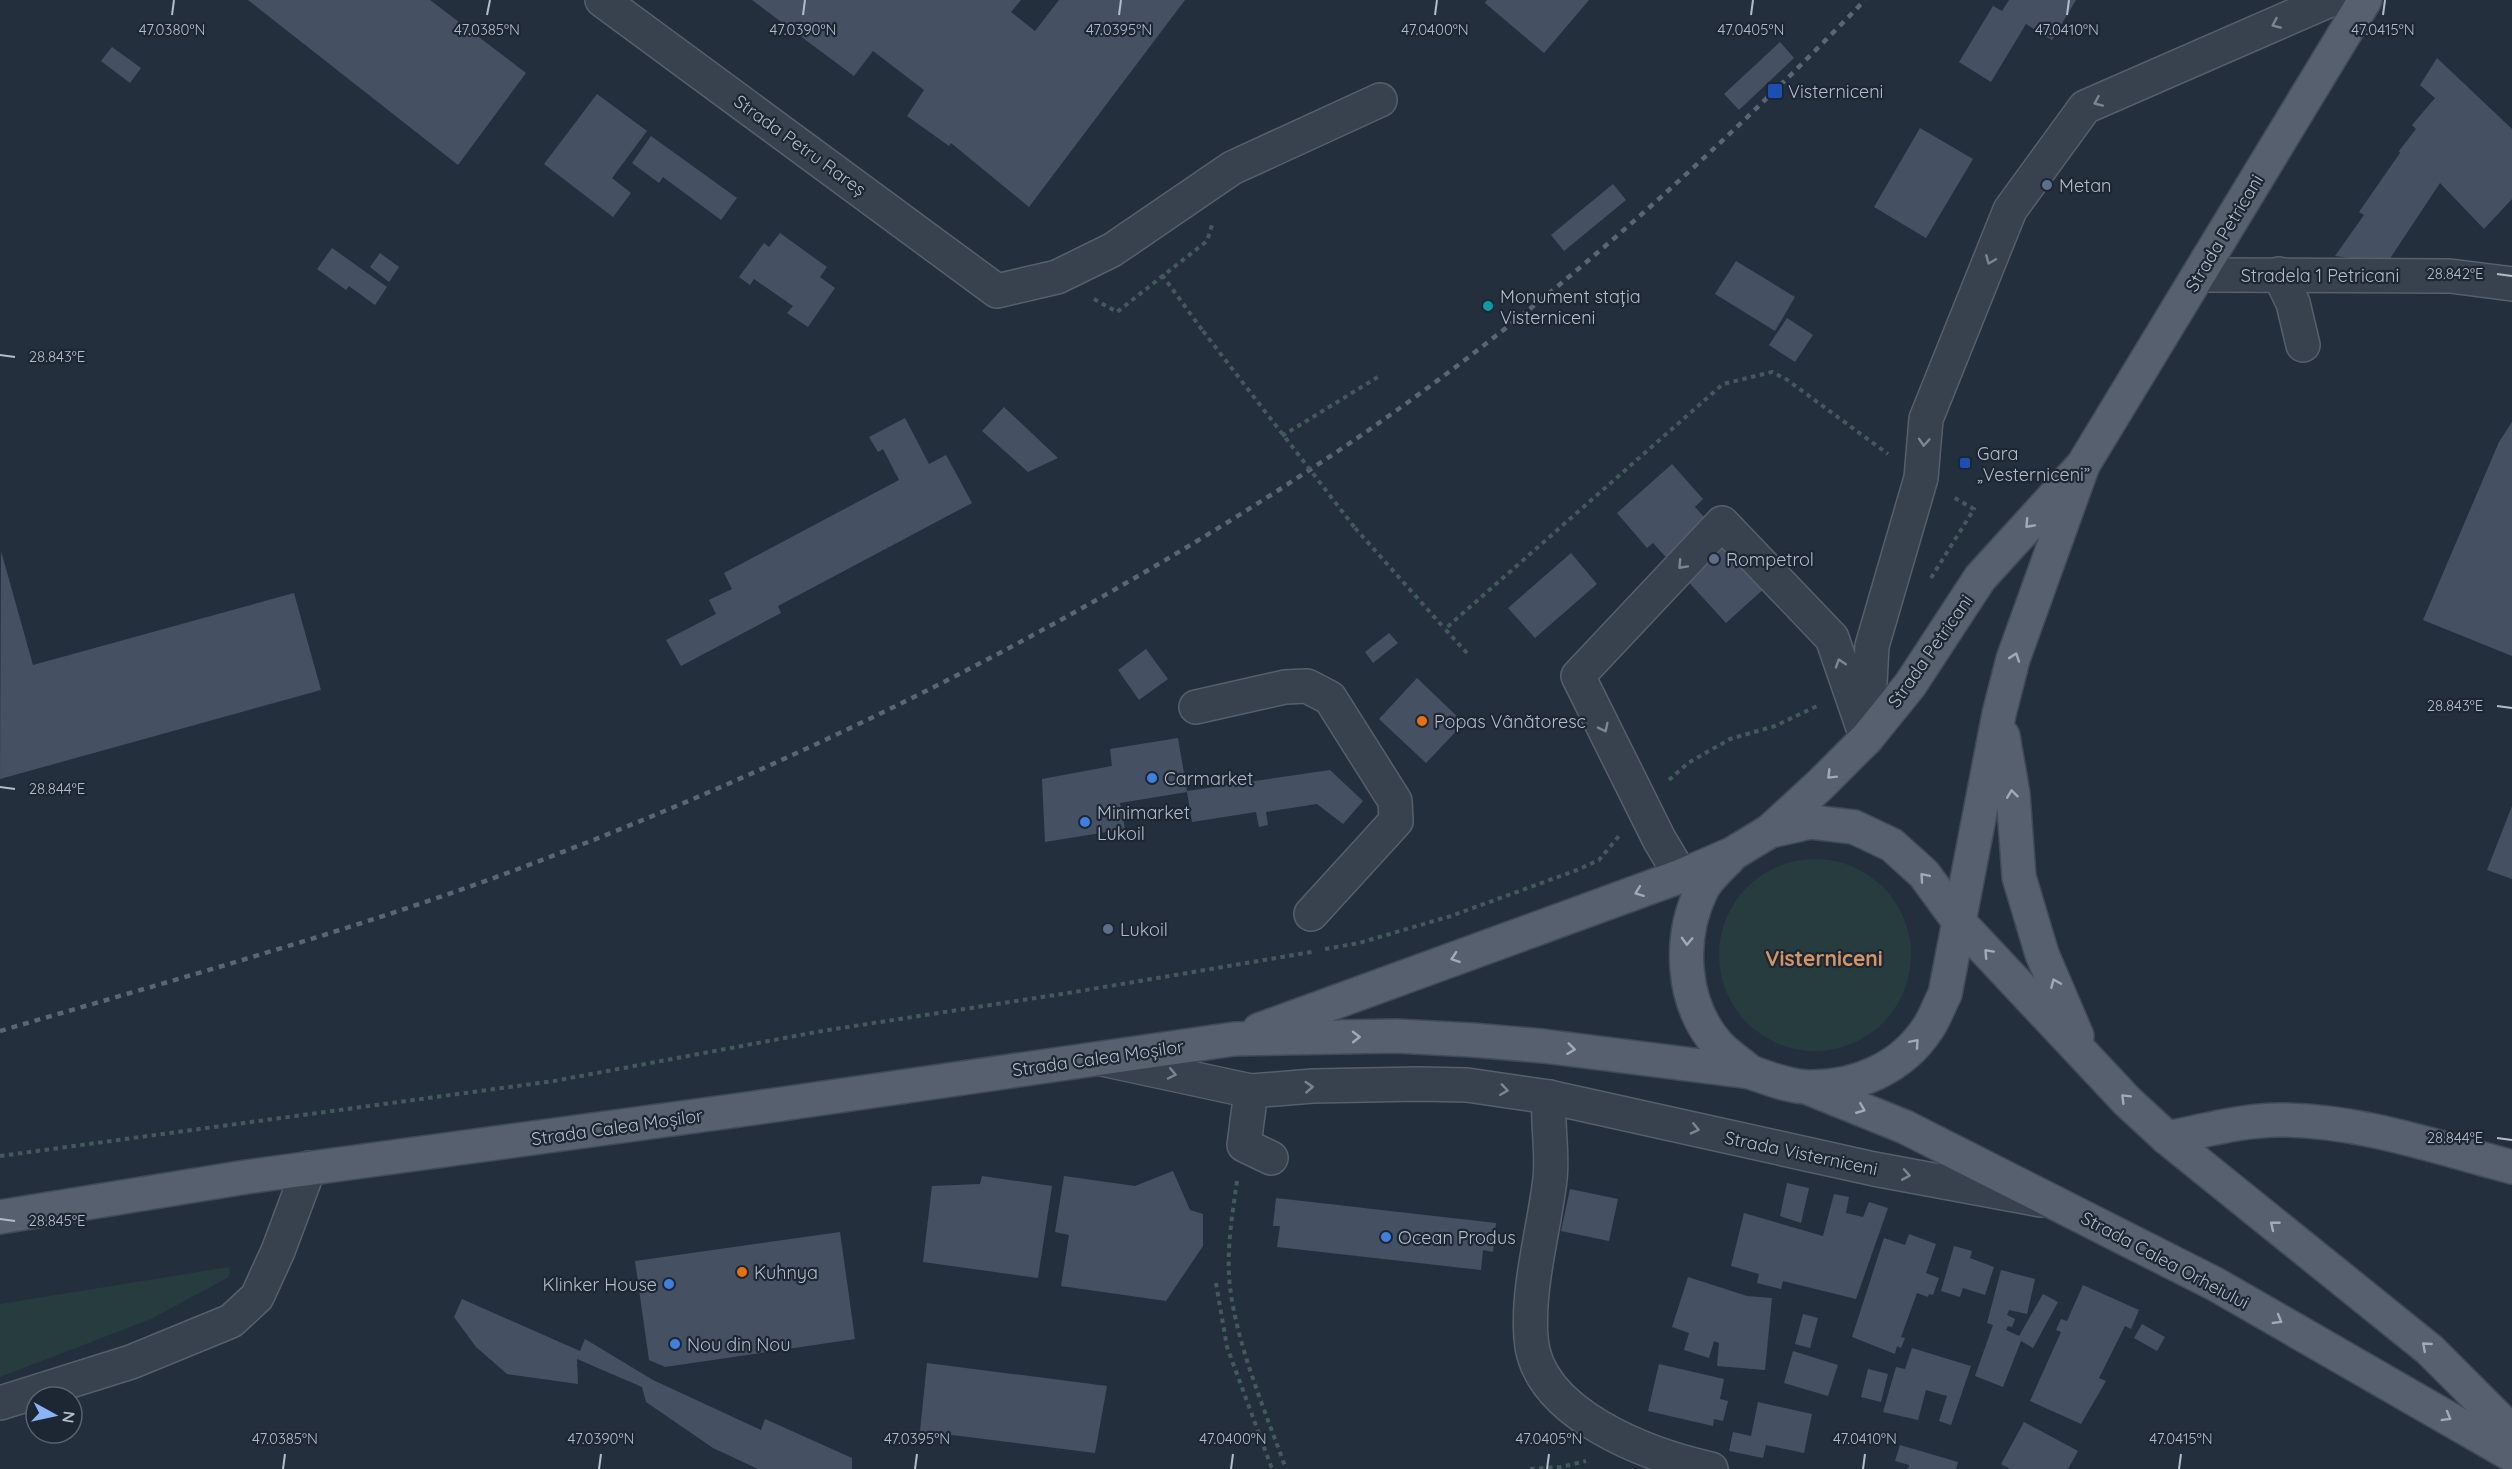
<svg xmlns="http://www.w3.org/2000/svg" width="2512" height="1469" viewBox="0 0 2512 1469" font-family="Quicksand,sans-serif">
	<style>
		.green { fill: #263c3f }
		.building { fill: #455162 }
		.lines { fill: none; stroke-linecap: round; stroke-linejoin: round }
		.minor-casing { stroke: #565f6c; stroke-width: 36 }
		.major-casing { stroke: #414a57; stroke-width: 36 }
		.path { stroke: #44595c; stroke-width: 4; stroke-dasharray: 4.5 4.5; stroke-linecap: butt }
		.minor { stroke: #38414e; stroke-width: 33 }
		.major { stroke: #56606e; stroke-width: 33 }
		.rail { stroke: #5a6575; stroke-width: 4.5; stroke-dasharray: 6 6; stroke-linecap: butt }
		.path-bridge { stroke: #44595c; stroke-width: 4; stroke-dasharray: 4.5 4.5; stroke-linecap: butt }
		.oneway { stroke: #7c8592 }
		.oneway2 { stroke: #a1aab7 }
		.ticks { fill: none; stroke: #b4bcc9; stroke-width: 2 }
		.transit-dot { fill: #1a4fb4; stroke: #1d2633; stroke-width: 2 }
		.service-dot { fill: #5c6f8a; stroke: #1d2633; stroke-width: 2 }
		.culture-dot { fill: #0f9aa8; stroke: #1d2633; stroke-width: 2 }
		.food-dot { fill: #e8710a; stroke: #1d2633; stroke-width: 2 }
		.shop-dot { fill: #3f7fe0; stroke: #1d2633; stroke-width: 2 }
		.labels { text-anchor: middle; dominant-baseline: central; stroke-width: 4.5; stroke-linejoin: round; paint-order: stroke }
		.poi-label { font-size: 18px; fill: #b4bcc9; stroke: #1d2633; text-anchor: start }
		.street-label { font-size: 18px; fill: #b4bcc9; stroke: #1d2633 }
		.quarter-label { font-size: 21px; font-weight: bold; fill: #d59563; stroke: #1d2633 }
		.ticks-label { font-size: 15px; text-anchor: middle; fill: #b4bcc9; stroke: #1d2633; stroke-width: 4.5; stroke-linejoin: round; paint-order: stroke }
	</style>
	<rect width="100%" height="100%" fill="#242f3e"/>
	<!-- green -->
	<g class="green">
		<circle cx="1815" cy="955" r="96"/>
		<path d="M229 1267 230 1273 227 1278 151 1319 0 1377V1304Z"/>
	</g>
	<!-- building -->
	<g class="building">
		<path d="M248 0H430L526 73 458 165Z"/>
		<path d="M752 0H1021L1011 12 1035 31 1059 0H1185L1029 207 951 143 949 146 907 116 924 90 873 51 854 76Z"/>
		<path d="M1487 0H1589L1544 53 1485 3Z"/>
		<path d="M2009 0H2076L2052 40 2026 24 1991 82 1959 62 1993 6 2002 11Z"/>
		<path d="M1780 42 1794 58 1739 110 1724 94Z"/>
		<path d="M112 47 141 68 130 83 101 61Z"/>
		<path d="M2437 58 2512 129V199L2484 229 2440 183 2387 263 2335 256 2364 215 2359 212 2400 153 2399 151 2416 129 2412 125 2435 98 2420 85Z"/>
		<path d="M597 94 647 131 612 178 631 193 613 217 544 164Z"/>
		<path d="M1920 128 1973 159 1926 238 1874 207Z"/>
		<path d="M651 136 737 198 721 220 663 177 659 183 632 163Z"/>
		<path d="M1613 184 1626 200 1564 251 1551 235Z"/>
		<path d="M780 233 827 267 820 277 835 288 808 327 787 313 793 306 754 279 750 285 739 277 764 243 769 247Z"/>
		<path d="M332 248 387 287 375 305 349 286 346 290 317 269Z"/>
		<path d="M380 253 399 267 389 282 370 267Z"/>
		<path d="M1736 261 1795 297 1775 331 1715 294Z"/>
		<path d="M1787 318 1813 335 1795 362 1769 345Z"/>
		<path d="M1004 407 1058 458 1028 472 982 431Z"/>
		<path d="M905 418 929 464 946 455 972 503 778 606 781 613 681 666 666 640 716 614 709 600 732 589 724 573 899 480 883 449 878 452 869 437Z"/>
		<path d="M2512 422V656L2423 620 2499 442Z"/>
		<path d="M1672 464 1703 499 1695 507 1767 586 1726 623 1653 543 1647 548 1617 513Z"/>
		<path d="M1 551 33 665 294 593 321 690 0 779Z"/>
		<path d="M1571 553 1597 584 1535 638 1508 608Z"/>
		<path d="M1389 633 1398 643 1373 663 1365 652Z"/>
		<path d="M1146 649 1168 679 1139 700 1118 670Z"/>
		<path d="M1417 678 1464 723 1426 763 1379 719Z"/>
		<path d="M1178 738 1187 791 1330 770 1363 801 1343 824 1317 804 1266 812 1268 825 1259 827 1256 812 1192 822 1187 792 1120 803 1125 829 1045 842 1042 779 1112 766 1110 749Z"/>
		<path d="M2512 806V879L2487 870Z"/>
		<path d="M1173 1171 1190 1210 1203 1214V1246L1166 1301 1061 1286 1069 1235 1055 1232 1064 1176 1135 1186Z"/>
		<path d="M982 1176 1052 1186 1038 1278 923 1262 932 1186 980 1184Z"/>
		<path d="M1787 1183 1809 1188 1801 1223 1780 1216Z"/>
		<path d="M1570 1189 1618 1199 1609 1241 1561 1231Z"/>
		<path d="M1834 1194 1849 1197 1846 1213 1863 1217 1869 1202 1888 1208 1856 1299 1783 1281 1781 1289 1757 1283 1759 1274 1731 1266 1744 1213 1823 1236Z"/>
		<path d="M1276 1198 1496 1223 1493 1252 1483 1250 1481 1270 1277 1247 1280 1226H1273Z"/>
		<path d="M840 1232 855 1339 665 1367 649 1360 635 1261Z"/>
		<path d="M1909 1234 1936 1244 1926 1273 1939 1278 1933 1295 1929 1294 1928 1297 1917 1293 1901 1337 1905 1338 1901 1348 1897 1346 1895 1354 1852 1337 1884 1238 1905 1245Z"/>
		<path d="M1954 1246 1972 1251 1970 1258 1994 1267 1985 1295 1963 1288 1960 1297 1941 1291Z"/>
		<path d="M2001 1270 2035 1279 2027 1314 2009 1310 2007 1315 2015 1319 2012 1327 2008 1326 2006 1330 2019 1336 2043 1294 2058 1302 2033 1348 2021 1341 2003 1387 1975 1376 1993 1325 1987 1323Z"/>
		<path d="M1688 1277 1747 1296 1772 1298 1765 1370 1717 1366 1719 1343 1714 1341 1709 1358 1684 1350 1689 1333 1672 1327Z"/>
		<path d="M2083 1285 2139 1310 2131 1329 2125 1326 2099 1378 2106 1381 2081 1424 2030 1401 2061 1332 2056 1330 2061 1319 2067 1321Z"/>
		<path d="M462 1299 580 1351 585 1339 653 1380 761 1430 765 1419 852 1458V1469H758L713 1448 646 1402 642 1387 577 1359 578 1384 507 1374 476 1347 454 1317Z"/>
		<path d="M1803 1314 1818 1318 1810 1348 1795 1344Z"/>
		<path d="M2142 1324 2165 1337 2157 1351 2134 1338Z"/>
		<path d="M1912 1348 1971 1366 1951 1425 1939 1421 1947 1396 1926 1390 1918 1420 1883 1412 1896 1367 1905 1369Z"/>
		<path d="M1793 1351 1838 1365 1828 1396 1784 1383Z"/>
		<path d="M927 1363 1107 1386 1095 1453 920 1431Z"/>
		<path d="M1659 1364 1724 1379 1720 1399 1728 1401 1723 1421 1714 1419 1713 1426 1648 1411Z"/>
		<path d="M1868 1369 1888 1374 1881 1402 1861 1397Z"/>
		<path d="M1758 1402 1812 1414 1804 1453 1766 1445 1763 1458 1729 1451 1733 1432 1751 1436Z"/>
		<path d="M2024 1422 2078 1451 2068 1469H2010L2001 1464Z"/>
		<path d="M1900 1445 1958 1462 1956 1469H1908L1909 1465 1895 1461Z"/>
	</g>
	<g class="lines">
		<!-- minor casing -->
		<g class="minor-casing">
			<g id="minor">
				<path d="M602 0 997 291 1057 277 1112 250 1232 168 1380 100"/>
				<path d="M2279 274 2293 303 2303 345"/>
				<path d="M2199 275 2450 276 2512 284"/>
				<path d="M1196 707 1285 687 1307 686 1330 698 1395 801 1396 821 1311 914"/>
				<path d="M1867 738 1872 646 1921 478 1926 419 2010 210 2085 107 2330 0"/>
				<path d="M1681 876 1659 839 1578 676 1722 523 1832 638 1863 728"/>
				<path d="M1102 1059 1251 1091 1313 1086 1419 1084 1467 1085 1549 1097 1874 1169 2041 1200"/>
				<path d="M1251 1091 1244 1145 1271 1158"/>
				<path d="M1549 1097C1547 1124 1553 1152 1550 1179 1544 1230 1527 1287 1531 1338 1536 1414 1648 1455 1711 1469"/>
				<path d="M0 1403 131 1362 231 1321 257 1297 278 1251 309 1168"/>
			</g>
		</g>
		<!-- major casing -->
		<g class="major-casing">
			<g id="major">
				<path d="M2003 736 2013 794 2019 877 2042 954 2077 1036"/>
				<path d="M1771 830 1821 784 1867 738 1910 685 1980 578 2083 465 2365 0"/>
				<path d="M1729 858C1720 867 1708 878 1702 889 1678 938 1681 1003 1718 1045 1727 1055 1740 1063 1750 1072"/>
				<path d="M1259 1030 1681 876 1732 854 1770 831 1811 822 1854 827 1892 845 1924 874 1960 923 2127 1101 2167 1138 2430 1350 2512 1432"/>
				<path d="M1811 1089 1905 1127 2215 1284 2512 1455"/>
				<path d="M2167 1138C2204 1131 2242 1120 2280 1120 2359 1120 2436 1147 2512 1167"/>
				<path d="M0 1217 246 1177 747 1109 1234 1039 1396 1036 1472 1040 1543 1046 1750 1072C1768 1078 1789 1087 1808 1087 1856 1088 1902 1068 1928 1028 1935 1018 1939 1005 1945 994L1999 714 2013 659 2083 465"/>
			</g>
		</g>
		<!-- path -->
		<g class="path">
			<path d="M1162 275 1203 331"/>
			<path d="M1094 299 1117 312 1207 241 1212 225"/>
			<path d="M1282 436 1381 375"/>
			<path d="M1355 528 1445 629"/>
			<path d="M1931 578 1974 509 1951 496"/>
			<path d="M1467 653 1445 629 1723 384 1772 372 1786 379 1888 454"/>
			<path d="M1669 780 1688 763 1730 739 1775 726 1817 706"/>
			<path d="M1325 949 1359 943 1451 916 1577 870 1599 860 1619 836"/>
			<path d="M0 1156 554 1081 822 1031 1068 993 1312 952"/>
			<path d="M1237 1181C1232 1216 1226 1252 1230 1287 1237 1346 1266 1413 1286 1469"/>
			<path d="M1216 1283 1227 1347 1272 1469"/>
			<path d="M1530 1469 1561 1467 1586 1461"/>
		</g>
		<!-- minor -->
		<use href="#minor" class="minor"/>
		<!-- major -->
		<use href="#major" class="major"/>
		<!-- rail -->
		<path class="rail" d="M0 1031C173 980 349 932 518 869 809 760 1089 619 1347 445 1535 317 1707 163 1865 0"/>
		<!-- path-bridge -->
		<path class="path-bridge" d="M1203 331 1355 528"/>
	</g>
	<!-- one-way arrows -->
	<defs><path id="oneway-chevron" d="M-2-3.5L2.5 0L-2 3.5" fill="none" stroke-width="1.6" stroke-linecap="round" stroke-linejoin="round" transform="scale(1.5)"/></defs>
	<g class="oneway">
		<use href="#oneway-chevron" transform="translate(2276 24) rotate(156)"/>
		<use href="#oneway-chevron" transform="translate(2098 102) rotate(156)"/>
		<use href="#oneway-chevron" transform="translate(1990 260) rotate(112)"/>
		<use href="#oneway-chevron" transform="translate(1924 442) rotate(94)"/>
		<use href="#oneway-chevron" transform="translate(1682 565) rotate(133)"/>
		<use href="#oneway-chevron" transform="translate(1840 663) rotate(-108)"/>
		<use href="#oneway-chevron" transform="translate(1604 728) rotate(64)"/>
		<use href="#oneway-chevron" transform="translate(1172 1074) rotate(12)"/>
		<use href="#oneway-chevron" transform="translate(1309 1087) rotate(-4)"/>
		<use href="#oneway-chevron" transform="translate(1504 1090) rotate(8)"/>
		<use href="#oneway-chevron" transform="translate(1695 1129) rotate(13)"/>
		<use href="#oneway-chevron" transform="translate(1906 1175) rotate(10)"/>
	</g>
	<g class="oneway2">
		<use href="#oneway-chevron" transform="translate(2029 524) rotate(133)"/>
		<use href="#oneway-chevron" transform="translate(2015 657) rotate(-71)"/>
		<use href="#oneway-chevron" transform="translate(1831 775) rotate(135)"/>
		<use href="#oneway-chevron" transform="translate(2012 794) rotate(-97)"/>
		<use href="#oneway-chevron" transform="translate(1924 877) rotate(-131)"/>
		<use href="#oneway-chevron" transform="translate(1639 892) rotate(159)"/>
		<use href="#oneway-chevron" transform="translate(1687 941) rotate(92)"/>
		<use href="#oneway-chevron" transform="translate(1988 953) rotate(-133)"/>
		<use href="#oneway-chevron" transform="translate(1455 958) rotate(161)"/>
		<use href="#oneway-chevron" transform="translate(2055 983) rotate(-113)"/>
		<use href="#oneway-chevron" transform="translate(1356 1037) rotate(-1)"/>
		<use href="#oneway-chevron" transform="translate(1915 1043) rotate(-49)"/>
		<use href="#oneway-chevron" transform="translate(1571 1049) rotate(7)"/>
		<use href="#oneway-chevron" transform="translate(2125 1098) rotate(-135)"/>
		<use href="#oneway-chevron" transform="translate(1861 1109) rotate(22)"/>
		<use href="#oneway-chevron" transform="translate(2274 1225) rotate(-141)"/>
		<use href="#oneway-chevron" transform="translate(2278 1320) rotate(30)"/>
		<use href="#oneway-chevron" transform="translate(2426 1346) rotate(-139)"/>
		<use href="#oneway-chevron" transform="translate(2447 1417) rotate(30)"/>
	</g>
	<!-- ticks -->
	<path class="ticks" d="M172 15 174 0M487 15 490 0M803 15 805 0M1119 15 1121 0M1435 15 1437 0M1751 15 1753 0M2067 15 2069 0M2383 15 2385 0M2497 274 2512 276M0 355 15 357M2497 706 2512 708M0 787 15 789M2497 1138 2512 1140M0 1219 15 1221M283 1469 285 1454M599 1469 601 1454M915 1469 917 1454M1231 1469 1233 1454M1547 1469 1549 1454M1863 1469 1865 1454M2179 1469 2181 1454"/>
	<!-- markers -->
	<g class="transit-dot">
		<rect x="1767" y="83" width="16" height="16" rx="3"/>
		<rect x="1959" y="457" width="12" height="12" rx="3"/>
	</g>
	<g class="service-dot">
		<circle cx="2047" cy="185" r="6"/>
		<circle cx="1714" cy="559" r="6"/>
		<circle cx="1108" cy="929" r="6"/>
	</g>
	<circle class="culture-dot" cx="1488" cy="306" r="6"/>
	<g class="food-dot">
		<circle cx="1422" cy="721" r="6"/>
		<circle cx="742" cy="1272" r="6"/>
	</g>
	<g class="shop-dot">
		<circle cx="1152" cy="778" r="6"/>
		<circle cx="1085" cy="822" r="6"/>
		<circle cx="1386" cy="1237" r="6"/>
		<circle cx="669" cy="1284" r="6"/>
		<circle cx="675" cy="1344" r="6"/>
	</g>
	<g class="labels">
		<!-- poi labels -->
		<g class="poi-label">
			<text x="1788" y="91">Visterniceni</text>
			<text x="2059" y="185">Metan</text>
			<text x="1500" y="296">Monument stația<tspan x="1500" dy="21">Visterniceni</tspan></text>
			<text x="1977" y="453">Gara<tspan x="1977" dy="21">„Vesterniceni”</tspan></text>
			<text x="1726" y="559">Rompetrol</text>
			<text x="1434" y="721">Popas Vânătoresc</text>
			<text x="1164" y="778">Carmarket</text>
			<text x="1097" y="812">Minimarket<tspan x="1097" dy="21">Lukoil</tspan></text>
			<text x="1120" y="929">Lukoil</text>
			<text x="1398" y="1237">Ocean Produs</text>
			<text x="754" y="1272">Kuhnya</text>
			<text x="657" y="1284" text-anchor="end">Klinker House</text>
			<text x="687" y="1344">Nou din Nou</text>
		</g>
		<!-- street labels -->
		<g class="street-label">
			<text transform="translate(800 145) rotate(36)">Strada Petru Rareș</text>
			<text transform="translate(2224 233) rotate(-59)">Strada Petricani</text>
			<text x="2320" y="275">Stradela 1 Petricani</text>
			<text transform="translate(1930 651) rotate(-55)">Strada Petricani</text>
			<text transform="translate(1098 1058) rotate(-8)">Strada Calea Moșilor</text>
			<text transform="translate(617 1127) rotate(-8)">Strada Calea Moșilor</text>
			<text transform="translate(1801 1153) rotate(12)">Strada Visterniceni</text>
			<text transform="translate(2165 1260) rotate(28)">Strada Calea Orheiului</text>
		</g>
		<!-- quarter labels -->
		<g class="quarter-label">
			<text x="1824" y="958">Visterniceni</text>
		</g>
	</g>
	<g class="ticks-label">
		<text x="172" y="35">47.0380°N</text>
		<text x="487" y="35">47.0385°N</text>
		<text x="803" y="35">47.0390°N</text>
		<text x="1119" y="35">47.0395°N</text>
		<text x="1435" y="35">47.0400°N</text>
		<text x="1751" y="35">47.0405°N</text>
		<text x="2067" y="35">47.0410°N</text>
		<text x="2383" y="35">47.0415°N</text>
		<text x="2455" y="279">28.842°E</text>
		<text x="57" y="362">28.843°E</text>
		<text x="2455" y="711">28.843°E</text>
		<text x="57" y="794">28.844°E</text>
		<text x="2455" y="1143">28.844°E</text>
		<text x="57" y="1226">28.845°E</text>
		<text x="285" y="1444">47.0385°N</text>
		<text x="601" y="1444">47.0390°N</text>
		<text x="917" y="1444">47.0395°N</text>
		<text x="1233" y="1444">47.0400°N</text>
		<text x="1549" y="1444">47.0405°N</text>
		<text x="1865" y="1444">47.0410°N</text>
		<text x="2181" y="1444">47.0415°N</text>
	</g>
	<!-- north arrow -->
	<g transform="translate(54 1415) rotate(98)"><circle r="28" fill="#1d2633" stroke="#59626f" stroke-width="1.5"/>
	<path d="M0-4.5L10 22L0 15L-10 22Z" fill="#8ab4f8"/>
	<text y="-9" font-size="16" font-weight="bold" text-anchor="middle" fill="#b4bcc9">N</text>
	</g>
</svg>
